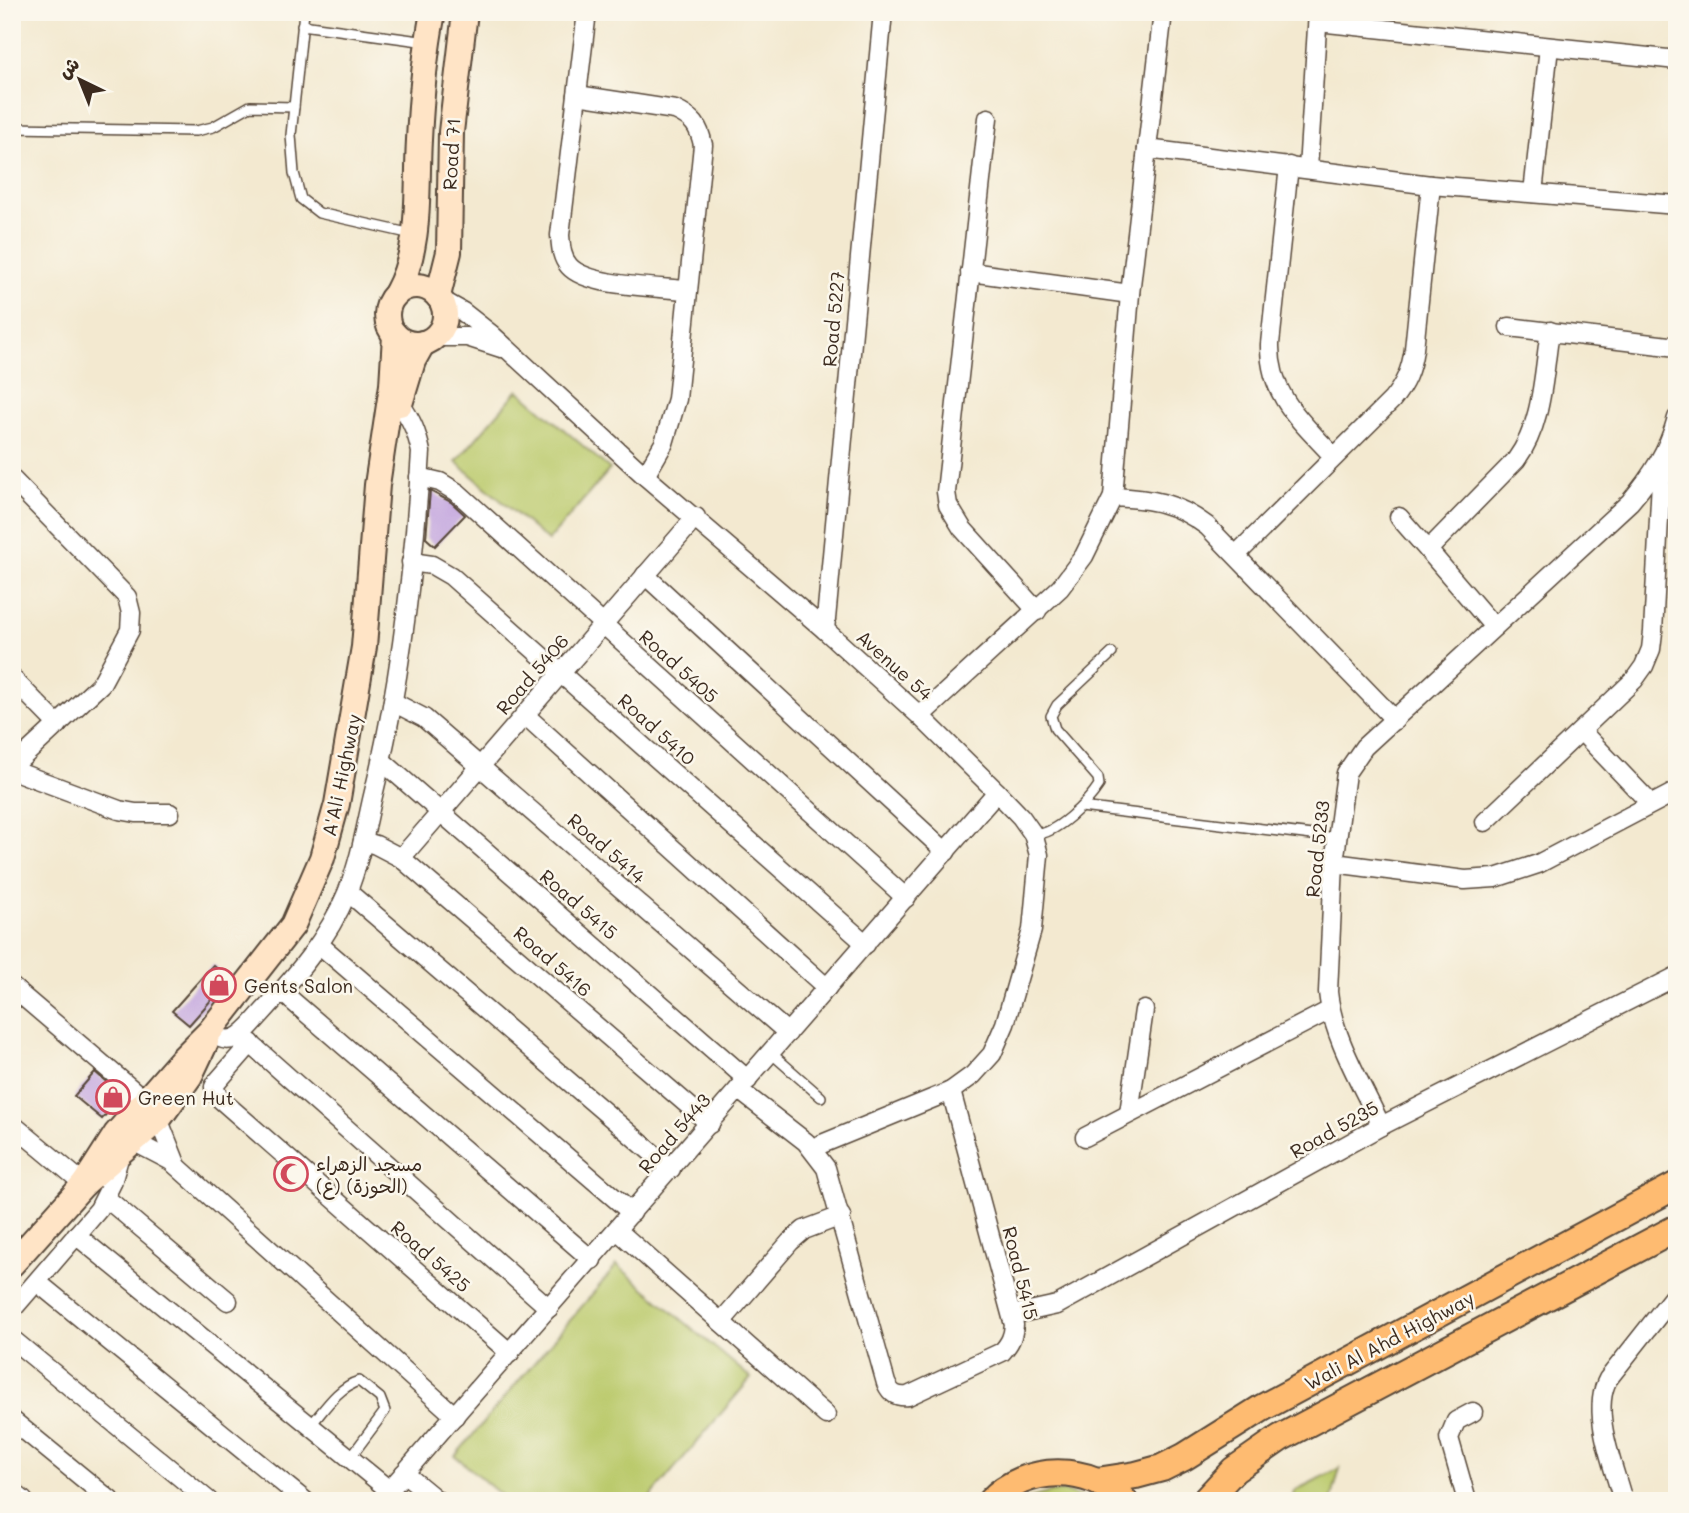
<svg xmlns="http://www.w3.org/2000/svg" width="1689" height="1513" viewBox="0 0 1689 1513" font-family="Mali,'Playpen Sans Arabic',sans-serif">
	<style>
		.green { fill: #bbca6d; stroke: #7b7a46; stroke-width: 2 }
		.building { fill: #bc9bdd }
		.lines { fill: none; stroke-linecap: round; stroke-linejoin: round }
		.lane-casing { stroke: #574739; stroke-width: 12 }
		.street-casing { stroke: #574739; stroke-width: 21 }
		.secondary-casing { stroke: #574739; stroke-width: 28 }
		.primary-casing { stroke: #574739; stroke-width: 30 }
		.lane { stroke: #fff; stroke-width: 9 }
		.street { stroke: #fff; stroke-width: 18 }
		.secondary { stroke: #ffe4c6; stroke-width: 24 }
		.primary { stroke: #febb71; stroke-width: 26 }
		.labels { text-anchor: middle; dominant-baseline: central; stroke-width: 5; stroke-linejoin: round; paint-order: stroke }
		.street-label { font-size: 19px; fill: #3b2a1e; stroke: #fbf7ec }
		.poi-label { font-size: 19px; fill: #3b2a1e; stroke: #fbf7ec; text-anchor: start }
	</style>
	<rect width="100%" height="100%" fill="#fbf7ec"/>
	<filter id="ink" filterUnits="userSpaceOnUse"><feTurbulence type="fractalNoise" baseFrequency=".0143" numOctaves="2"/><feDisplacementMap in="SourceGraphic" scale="14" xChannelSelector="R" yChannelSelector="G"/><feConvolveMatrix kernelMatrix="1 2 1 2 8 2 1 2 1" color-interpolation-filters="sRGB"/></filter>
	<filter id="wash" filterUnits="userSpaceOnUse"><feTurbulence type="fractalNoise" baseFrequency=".00686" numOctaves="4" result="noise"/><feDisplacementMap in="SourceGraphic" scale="28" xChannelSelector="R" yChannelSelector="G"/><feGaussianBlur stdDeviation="1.57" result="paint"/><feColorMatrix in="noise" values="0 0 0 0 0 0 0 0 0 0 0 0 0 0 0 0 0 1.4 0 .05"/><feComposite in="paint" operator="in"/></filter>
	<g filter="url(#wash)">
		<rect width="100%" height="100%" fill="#f3e9d0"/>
		<!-- green -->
		<g class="green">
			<path d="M518 390 610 469 548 541 456 462Z"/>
			<path d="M617 1265 751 1378 647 1501H508L455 1456Z"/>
			<path d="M1340 1468 1331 1501H1292L1294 1491Z"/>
			<path d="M1051 1492H1067L1092 1501H1020Z"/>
		</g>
		<g id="blocks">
			<!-- building -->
			<g class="building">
				<path d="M430 491 451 502 465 515 435 546 426 538Z"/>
				<path d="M213 965 229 980 189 1025 172 1011Z"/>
				<path d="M95 1072 122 1096 102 1119 74 1096Z"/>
			</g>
		</g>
	</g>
	<g filter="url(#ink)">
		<use href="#blocks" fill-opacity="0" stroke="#574739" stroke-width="2"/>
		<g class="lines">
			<!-- lane casing -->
			<g class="lane-casing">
				<g id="lane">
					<path d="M304 12 291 135 294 173 301 199 319 213 412 234"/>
					<path d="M302 25 427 42"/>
					<path d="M12 128 196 131 213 127 250 106 294 107"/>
					<path d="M1081 807 1337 838"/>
					<path d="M1033 834C1054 837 1088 802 1099 785L1098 778 1055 729 1051 716 1057 705 1112 653"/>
					<path d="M771 1053 821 1097"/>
					<path d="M310 1426C324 1410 338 1387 359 1381L380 1398 385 1411 350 1458"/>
				</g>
			</g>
			<!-- street casing -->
			<g class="street-casing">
				<g id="street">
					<path d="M587 12 560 235C561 246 561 257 569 266 587 287 659 287 687 290"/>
					<path d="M1318 22 1677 60"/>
					<path d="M577 95 675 110C693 118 699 126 703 145L677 399 664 443 645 476"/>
					<path d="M988 118 946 492 948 505 962 528 1037 611"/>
					<path d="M1147 149 1431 185 1677 205"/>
					<path d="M1289 166 1270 344C1269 396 1301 421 1334 457"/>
					<path d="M1308 169 1318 12"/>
					<path d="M1533 193 1549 47"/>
					<path d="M970 272 1130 294"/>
					<path d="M440 299 463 312 491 334 645 476 825 630 920 716 997 792 1021 817 1033 834 1039 855 1032 930 1005 1024 992 1054 973 1075 951 1091 812 1148"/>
					<path d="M1509 327 1677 347"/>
					<path d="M435 337H467L501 348"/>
					<path d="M419 477 440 482 458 493 906 898"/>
					<path d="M12 479 127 597 131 613 130 630 101 684 12 767"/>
					<path d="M1113 497C1152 499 1175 502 1207 526L1395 720"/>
					<path d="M1399 517 1428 550"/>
					<path d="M1236 555 1392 400C1405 384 1411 370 1414 349L1431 185"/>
					<path d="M411 562 432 565 451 576 866 944"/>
					<path d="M645 575 946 852"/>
					<path d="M1494 627 1428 550 1516 460C1543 423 1543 376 1550 331"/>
					<path d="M825 630 883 12"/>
					<path d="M12 678 58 725"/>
					<path d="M393 702 424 718 788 1033"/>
					<path d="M525 715 827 988"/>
					<path d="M920 716 1060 588 1084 556 1113 497 1130 294 1163 12"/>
					<path d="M1582 732 1651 804"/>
					<path d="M382 761 748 1080"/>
					<path d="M12 770 119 810 136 813H170"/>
					<path d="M1485 822 1634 680 1644 666 1651 649 1653 632 1662 462"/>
					<path d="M363 841 376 845 401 858 710 1124"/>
					<path d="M401 858 696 517"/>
					<path d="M1334 863 1465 880 1495 878 1538 864 1677 791"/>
					<path d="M348 892 671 1169"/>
					<path d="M320 945 632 1213"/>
					<path d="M12 987 154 1108 177 1166"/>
					<path d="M282 992 592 1260"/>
					<path d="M210 1031C232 1052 246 1030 261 1014 295 977 328 939 347 893 359 864 365 831 372 800 400 687 414 569 421 452 417 433 412 420 400 404"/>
					<path d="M243 1037 549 1308"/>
					<path d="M251 1043 217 1082 214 1087 219 1098 510 1353"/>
					<path d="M739 1090 806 1142 826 1168 886 1383C891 1394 896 1397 908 1396L1002 1352C1010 1343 1013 1337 1014 1325L951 1091"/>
					<path d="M1129 1113 1144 1010"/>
					<path d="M12 1124 84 1184"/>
					<path d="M1381 1126C1362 1084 1333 1039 1328 992L1334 863 1346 773 1364 747 1630 502C1652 476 1668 451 1677 418"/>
					<path d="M125 1137 171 1161 455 1416"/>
					<path d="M1085 1137 1330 1010"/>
					<path d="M106 1198 228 1301"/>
					<path d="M617 1230 826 1415"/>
					<path d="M76 1235 389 1490"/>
					<path d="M37 1282 305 1501"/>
					<path d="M12 1310 99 1209 112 1183 121 1151"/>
					<path d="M1012 1315 1057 1305 1381 1126 1677 976"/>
					<path d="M721 1322 790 1242 804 1230 841 1216"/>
					<path d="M12 1339 209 1501"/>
					<path d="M12 1420 111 1501"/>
					<path d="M404 1473 438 1501"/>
					<path d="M12 1491 24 1501"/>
					<path d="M380 1501 997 792"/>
					<path d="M1467 1501 1449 1438 1456 1421 1473 1412"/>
					<path d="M1623 1501C1614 1466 1590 1412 1608 1379L1672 1298"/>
				</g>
			</g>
			<!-- secondary casing -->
			<g class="secondary-casing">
				<g id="secondary">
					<circle cx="416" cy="315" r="29"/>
					<path d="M397 292C422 246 416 191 419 140 421 97 425 54 433 12"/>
					<path d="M438 296 449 252 451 132 465 12"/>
					<path d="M400 404 413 361 423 343"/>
					<path d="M84 1184 116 1134 181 1060 210 1031 293 925 322 858 337 804 364 647 377 485 392 385 395 335"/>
					<path d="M12 1264 84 1184 159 1119 190 1076 206 1042"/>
				</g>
			</g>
			<!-- primary casing -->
			<g class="primary-casing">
				<g id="primary">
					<path d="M1097 1481 1136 1475 1162 1468 1184 1457 1262 1408 1677 1185"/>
					<path d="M991 1501C1025 1465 1090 1463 1124 1501"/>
					<path d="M1205 1501 1234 1470 1280 1438 1677 1228"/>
				</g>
			</g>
			<!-- lane -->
			<use href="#lane" class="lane"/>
			<!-- street -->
			<use href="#street" class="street"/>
			<!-- secondary -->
			<use href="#secondary" class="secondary"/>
			<!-- primary -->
			<use href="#primary" class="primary"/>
		</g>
	</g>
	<!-- icons -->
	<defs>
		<g id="shop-ring" transform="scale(1.75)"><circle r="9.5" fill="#fbf7ec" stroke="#d1495b" stroke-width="1.5"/><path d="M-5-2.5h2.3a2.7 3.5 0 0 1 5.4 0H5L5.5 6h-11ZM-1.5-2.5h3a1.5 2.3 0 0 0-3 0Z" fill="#d1495b"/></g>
		<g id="mosque-ring" transform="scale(1.75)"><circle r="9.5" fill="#fbf7ec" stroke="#d1495b" stroke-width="1.5"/><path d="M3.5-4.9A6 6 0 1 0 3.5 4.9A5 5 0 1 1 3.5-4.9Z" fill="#d1495b"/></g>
	</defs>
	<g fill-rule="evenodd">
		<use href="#shop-ring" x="219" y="985"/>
		<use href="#shop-ring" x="113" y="1097"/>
		<use href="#mosque-ring" x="291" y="1174"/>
	</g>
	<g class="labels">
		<!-- street labels -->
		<g class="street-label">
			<text transform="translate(451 154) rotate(-87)">Road 71</text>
			<text transform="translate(833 319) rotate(-85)">Road 5227</text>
			<text transform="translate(895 665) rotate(42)">Avenue 54</text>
			<text transform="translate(679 666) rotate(42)">Road 5405</text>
			<text transform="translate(532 674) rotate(-49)">Road 5406</text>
			<text transform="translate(657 729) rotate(42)">Road 5410</text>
			<text transform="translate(341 775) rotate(-78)">A'Ali Highway</text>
			<text transform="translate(607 848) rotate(41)">Road 5414</text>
			<text transform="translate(1317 849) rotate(-84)">Road 5233</text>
			<text transform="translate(579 904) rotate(41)">Road 5415</text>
			<text transform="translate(553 961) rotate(41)">Road 5416</text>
			<text transform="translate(1334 1129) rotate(-29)">Road 5235</text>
			<text transform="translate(674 1133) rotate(-49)">Road 5443</text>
			<text transform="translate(431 1256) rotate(41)">Road 5425</text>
			<text transform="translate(1021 1273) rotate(76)">Road 5415</text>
			<text transform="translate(1389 1340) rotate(-28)">Wali Al Ahd Highway</text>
		</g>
		<!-- poi labels -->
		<g class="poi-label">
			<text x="244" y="985">Gents Salon</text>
			<text x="138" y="1097">Green Hut</text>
			<text x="316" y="1163">مسجد الزهراء<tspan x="316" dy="22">(ع) (الحوزة)</tspan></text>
		</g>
	</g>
	<!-- margin -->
	<rect width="1689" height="1513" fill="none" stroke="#fbf7ec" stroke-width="42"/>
	<!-- north arrow -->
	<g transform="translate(80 80) rotate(317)" stroke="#fbf7ec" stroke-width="5" paint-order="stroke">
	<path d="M0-5L12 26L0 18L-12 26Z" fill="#3b2a1e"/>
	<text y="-10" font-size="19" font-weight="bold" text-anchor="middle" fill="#3b2a1e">ش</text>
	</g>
</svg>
